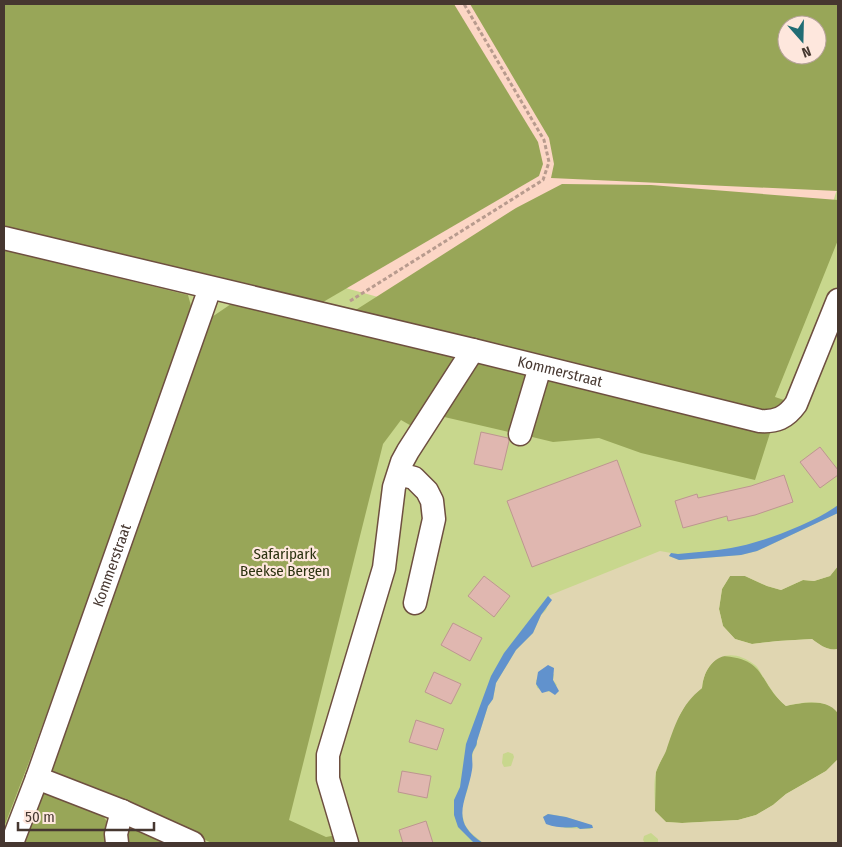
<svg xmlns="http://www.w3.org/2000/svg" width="842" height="847" viewBox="0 0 842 847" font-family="'Fira Sans Condensed',sans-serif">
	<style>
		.green { fill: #c8d78d }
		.forest { fill: #98a658; fill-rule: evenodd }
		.sand { fill: #e0d6b1; fill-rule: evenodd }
		.water { fill: #6192cd }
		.building { fill: #e0b7b0; stroke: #bd9690 }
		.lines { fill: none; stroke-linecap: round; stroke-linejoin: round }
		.minor-casing { stroke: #6e4f40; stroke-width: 25 }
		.path { stroke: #b89b8e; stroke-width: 3; stroke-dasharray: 4 2.5; stroke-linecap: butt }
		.minor { stroke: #fff; stroke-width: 22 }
		.labels { text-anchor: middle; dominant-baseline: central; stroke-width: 4.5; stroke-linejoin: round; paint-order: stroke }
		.street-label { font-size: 15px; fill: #463730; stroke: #fee7dd }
		.park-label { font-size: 15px; fill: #2c3210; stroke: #fee7dd }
	</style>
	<rect width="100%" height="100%" fill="#fcd6c5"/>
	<!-- green -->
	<path class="green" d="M838 186V843H4V209L145 232 769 406Z"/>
	<!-- forest -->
	<g class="forest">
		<path d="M4 4H454L538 142 543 164 539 176 318 305 4 231Z"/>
		<path d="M470 4H838V191L551 178 554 164 549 138ZM787 25H817V55H787Z"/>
		<path d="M562 184 651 185 838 200V240L775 397 787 401 779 411 758 412 351 313 516 208Z"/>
		<path d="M4 250 188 295 193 313 29 762 4 827Z"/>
		<path d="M231 304 460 359 415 428 401 420 383 444 289 820 326 837 337 835 338 843H212L127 805 49 774 209 319Z"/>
		<path d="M476 360 530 374 513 433 440 416Z"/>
		<path d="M545 378 771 430 755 480 641 453 599 438 553 442 528 436Z"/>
		<path d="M838 566V649C828 651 819 645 812 639L778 641 752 644 735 639 723 626 719 609 722 589 730 576H745L767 586 781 590 803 580 814 581 830 576Z"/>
		<path d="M720 656C768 658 756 681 786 706 799 703 829 698 837 712 840 718 838 750 838 759L826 771 786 794 773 805 756 815 738 820 682 823 666 822 655 811 656 772 665 751 675 723 690 697 702 688C703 674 709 664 720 656Z"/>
		<path d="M45 789C62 795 96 805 106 820 110 827 109 835 108 843H22Z"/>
		<path d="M129 821 176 843H127L126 840Z"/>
	</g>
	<!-- sand -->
	<path class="sand" d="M838 513V566L830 576 814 581 803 580 781 590 767 586 745 576H730L722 589 719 609 723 626 735 639 752 644 778 641 812 639C820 645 828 651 838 649V713C826 698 803 702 786 706 776 698 771 689 764 678 761 674 759 668 755 665 730 645 705 657 702 688 680 706 675 725 666 751 663 758 658 765 656 772 653 784 655 798 655 811L666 822 682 823 738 820 756 815 773 805 786 794 826 771 838 759V842L658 843V839L651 833 644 836 643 840 645 843H483L470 832 465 825 462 814V807L468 788 473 752 477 745V741L488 706 493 699 496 683 516 650 533 633 541 615 546 610 550 597 548 596 660 551 671 553 669 556 679 560 741 555 757 551ZM554 674 553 680 557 685 550 692 537 688 536 680ZM508 752 513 754 514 757 511 766 504 767 502 763 503 754ZM548 814 566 817 593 826 590 829 565 828 543 817Z"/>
	<!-- water -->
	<g class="water">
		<path d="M838 505V513L757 551 741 555 679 560 669 556 671 553 678 554C695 552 714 551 731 548 761 543 814 523 838 505Z"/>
		<path d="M548 596 552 600 541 615 533 633 516 650 496 683 493 699 488 706 477 741C477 747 473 749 472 755 472 760 473 765 472 770 467 801 448 821 483 843H474L458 827 454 815V800L460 787 466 744 491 676 504 653Z"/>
		<path d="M548 665 554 668 553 680 559 691 555 695 549 691 542 693 536 684 538 672Z"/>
		<path d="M548 814 566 817 592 825 593 828 580 829 577 827C566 828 557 828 546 824L543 817Z"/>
	</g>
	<!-- building -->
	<g class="building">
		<path d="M481 432 508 438 509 441 502 470 474 464Z"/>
		<path d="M820 447 838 470V475L820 488 800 462Z"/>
		<path d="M617 460 641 526 532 567 507 501Z"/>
		<path d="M784 475 793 502 755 515 728 521 727 516 683 528 675 501 697 494 698 498 751 486Z"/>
		<path d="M484 576 510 596 494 617 468 596Z"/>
		<path d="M453 623 482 638 470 661 441 645Z"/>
		<path d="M434 672 461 684 451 704 425 692Z"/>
		<path d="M416 720 444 729 437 750 409 742Z"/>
		<path d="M402 771 431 776 427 798 398 792Z"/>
		<path d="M426 821 433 843H403L399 830Z"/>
	</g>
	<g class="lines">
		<!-- minor casing -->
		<g class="minor-casing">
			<g id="minor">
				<path id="s1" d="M4 238 473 350 760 421C776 422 786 418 796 404L838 300"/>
				<path d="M520 434 540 367"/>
				<path d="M399 474 414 478 427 491 432 501 434 519 415 603"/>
				<path d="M37 778 122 811 193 843"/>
				<path id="s2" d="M12 843 37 778 210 288"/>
				<path d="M117 843 116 834 122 811"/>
				<path d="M347 843 328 779V755L384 568 394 487 402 462 408 451 473 350"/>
			</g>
		</g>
		<!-- path -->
		<path class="path" d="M350 301 543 180 549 162 544 140 464 4"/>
		<!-- minor -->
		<use href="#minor" class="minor"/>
	</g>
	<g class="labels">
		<!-- street labels -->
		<g class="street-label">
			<text stroke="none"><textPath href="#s1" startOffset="572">Kommerstraat</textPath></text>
			<text stroke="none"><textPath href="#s2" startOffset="295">Kommerstraat</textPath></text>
		</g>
		<!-- park labels -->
		<g class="park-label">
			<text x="285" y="554">Safaripark<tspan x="285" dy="17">Beekse Bergen</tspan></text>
		</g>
	</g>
	<!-- border -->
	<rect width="842" height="847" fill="none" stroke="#463730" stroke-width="10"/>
	<!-- north arrow -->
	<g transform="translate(802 40) rotate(160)"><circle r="24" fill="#fee7dd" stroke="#b4a198"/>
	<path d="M0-4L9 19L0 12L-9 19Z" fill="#216c74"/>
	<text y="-8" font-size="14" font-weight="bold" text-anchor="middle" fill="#463730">N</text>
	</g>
	<!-- scale -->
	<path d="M18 822v8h136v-8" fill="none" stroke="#463730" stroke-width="2.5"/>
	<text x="25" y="822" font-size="15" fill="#463730" stroke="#fee7dd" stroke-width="4" paint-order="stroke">50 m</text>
</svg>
